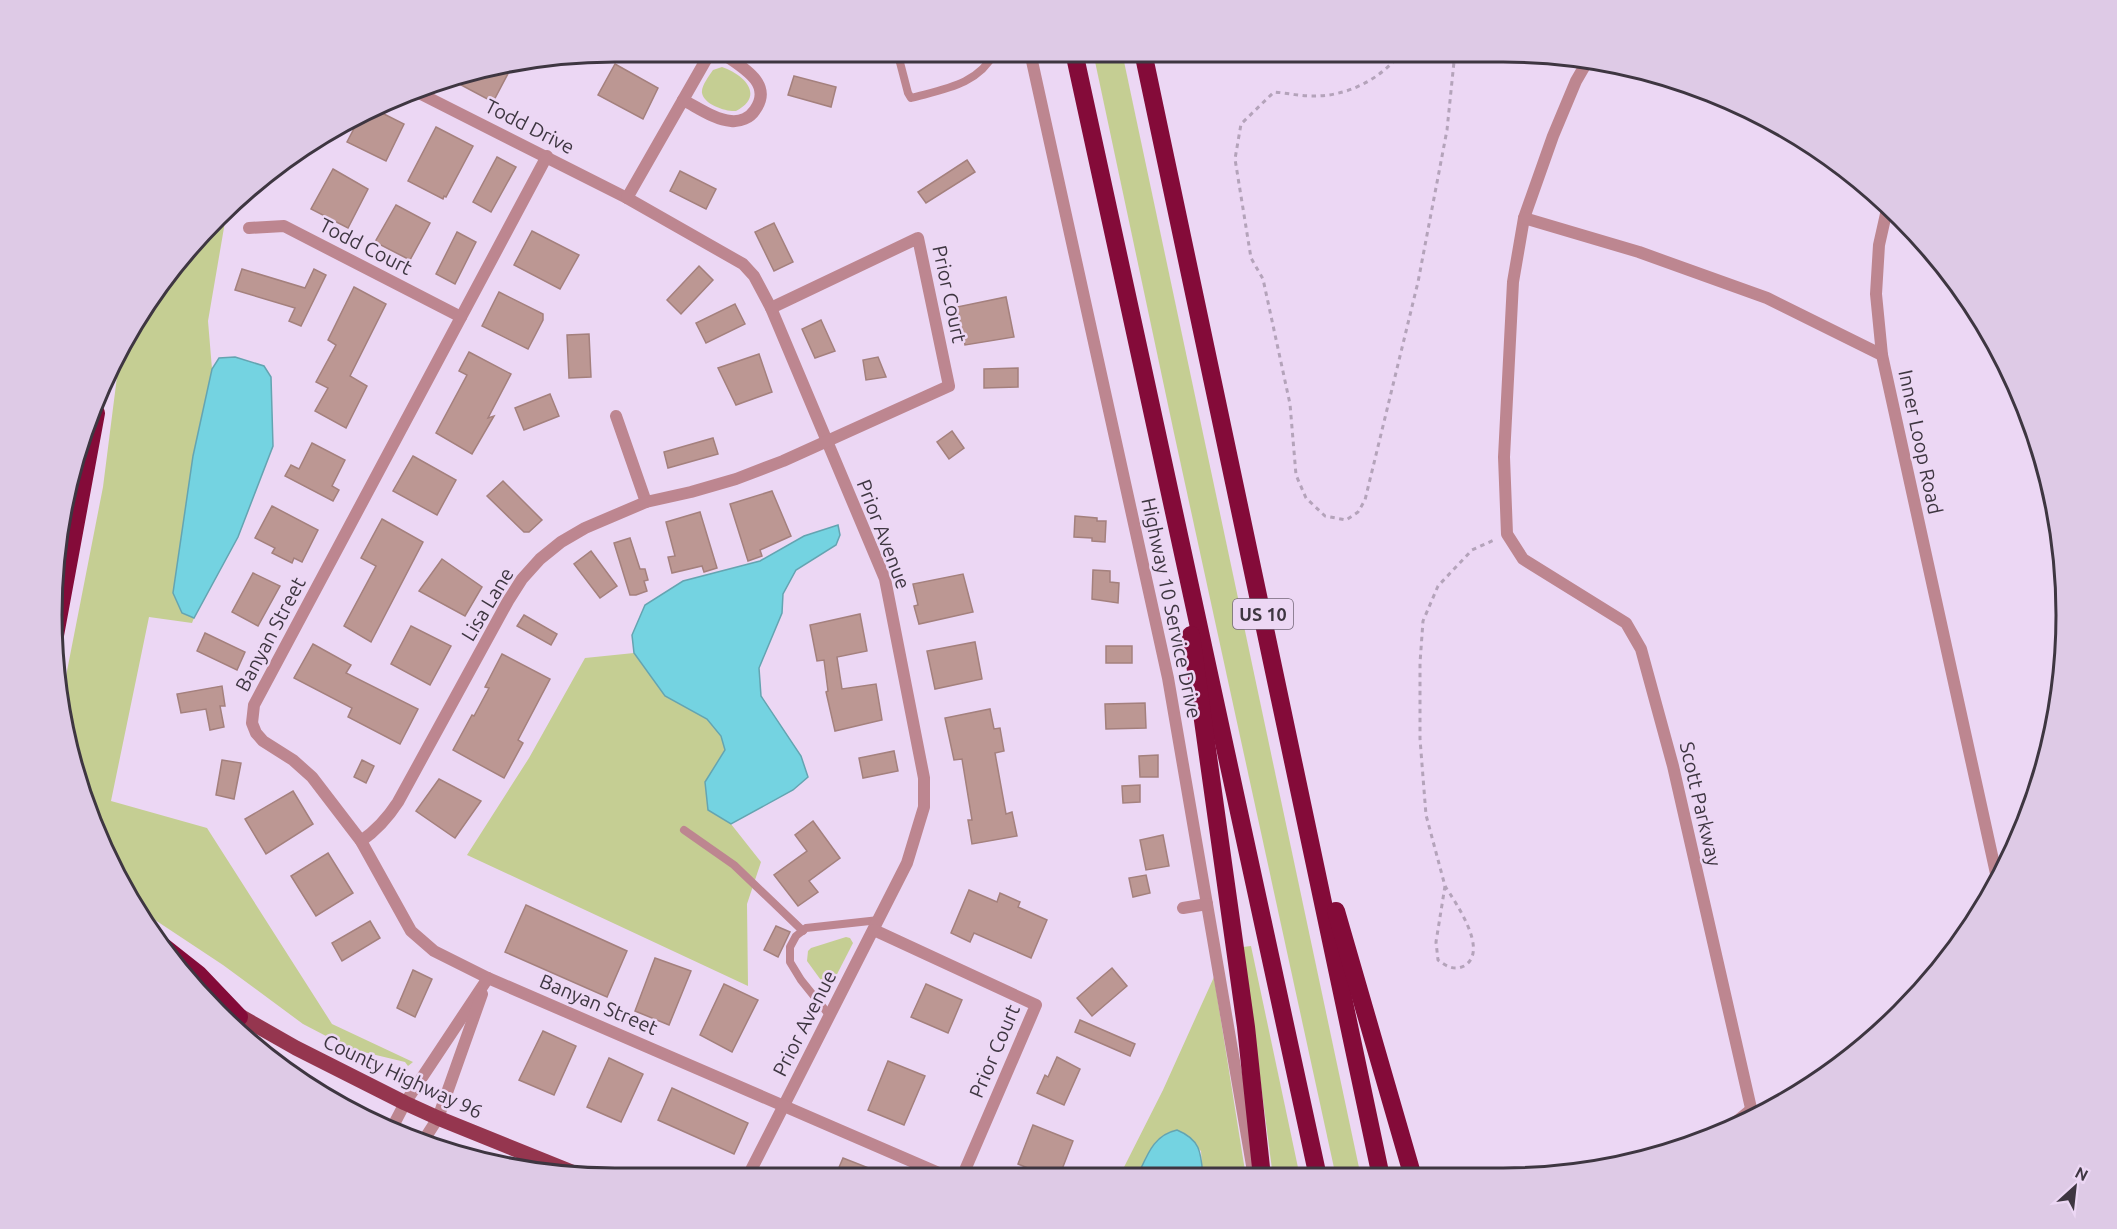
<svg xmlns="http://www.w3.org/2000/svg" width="2117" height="1229" viewBox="0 0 2117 1229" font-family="Ubuntu,sans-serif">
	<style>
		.green { fill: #c5ce93 }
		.water { fill: #74d3e1; stroke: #64a4b1; stroke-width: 1.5 }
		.building { fill: #bc9793; stroke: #a4807d; stroke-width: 1.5 }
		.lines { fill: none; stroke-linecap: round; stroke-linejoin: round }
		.path { stroke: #b4a3ba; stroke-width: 3; stroke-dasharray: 4.5 4.5; stroke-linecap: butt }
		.lane { stroke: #bd8690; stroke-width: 8 }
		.street { stroke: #bd8690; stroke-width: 12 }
		.primary { stroke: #95364f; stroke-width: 15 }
		.highway { stroke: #840b39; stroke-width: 18 }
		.labels { text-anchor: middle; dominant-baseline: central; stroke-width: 5; stroke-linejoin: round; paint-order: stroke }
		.shield { fill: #ecd7f4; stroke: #726677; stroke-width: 1.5 }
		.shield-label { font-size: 18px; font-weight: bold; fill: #3e3641 }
		.street-label { font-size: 20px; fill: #3e3641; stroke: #ecd7f4 }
		.rim { fill: none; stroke: #3e3641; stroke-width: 3 }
	</style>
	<rect width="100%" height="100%" fill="#ecd7f4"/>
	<!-- green -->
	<g class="green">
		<path d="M1093 52H1122L1361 1177H1336L1174 433Z"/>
		<path d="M722 67C743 74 766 95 736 111 727 112 704 105 702 93 701 86 709 76 713 70Z"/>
		<path d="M226 216 208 321 212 369 193 456 173 593 182 613 194 618 192 623 149 617 111 801 207 828 332 1024 413 1062 408 1066 405 1062 351 1049 303 1024 223 965 143 912 81 796 60 691 66 676 103 487 119 361 146 301Z"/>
		<path d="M634 653 665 696 707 719 721 736 725 750 705 782 708 810 731 824 761 862 747 904 748 986 467 855 529 758 585 658Z"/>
		<path d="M846 937 850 938 853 943 833 982 823 983 807 961 808 951 811 948Z"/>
		<path d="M1251 946 1300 1177H1273L1243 947Z"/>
		<path d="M1214 977 1246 1177H1203L1201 1151 1177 1130C1153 1135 1147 1156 1137 1177H1119L1163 1090Z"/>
	</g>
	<!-- water -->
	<g class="water">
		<path d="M235 357 264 366 271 377 273 446 238 537 194 618 182 613 173 593 193 456 212 369 219 358Z"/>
		<path d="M838 525 840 535 836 545 796 570 783 594 782 613 759 668 761 696 801 756 808 777 793 790 731 824 708 810 705 782 725 750 721 736 707 719 665 696 634 653 632 635 645 605 683 581 760 561 804 536Z"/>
		<path d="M1177 1130C1201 1140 1201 1153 1203 1177H1137C1147 1156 1153 1135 1177 1130Z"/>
	</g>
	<!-- building -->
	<g class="building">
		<path d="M615 64 658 88 643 119 598 95Z"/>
		<path d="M511 68 493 102 448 78 459 77Z"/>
		<path d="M794 76 836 87 831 107 788 95Z"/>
		<path d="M378 111 404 124 386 161 347 142 358 121Z"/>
		<path d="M436 127 473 146 446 197 444 196 443 199 408 181Z"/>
		<path d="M497 157 516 167 491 212 473 202Z"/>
		<path d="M967 160 975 172 926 203 918 192Z"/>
		<path d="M333 169 368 189 348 228 311 209Z"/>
		<path d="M680 171 716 189 706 209 670 191Z"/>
		<path d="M396 205 430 223 410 260 375 242Z"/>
		<path d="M774 223 793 262 774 271 755 232Z"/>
		<path d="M532 231 579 255 560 289 514 265Z"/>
		<path d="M457 232 476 242 455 284 436 274Z"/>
		<path d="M699 266 713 280 681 314 667 300Z"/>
		<path d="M242 269 305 288 314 269 326 275 301 326 289 321 295 308 235 290Z"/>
		<path d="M354 287 386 304 350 376 367 386 346 428 315 411 328 388 316 382 336 345 328 340Z"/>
		<path d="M499 292 543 314V320L528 349 482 326Z"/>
		<path d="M1006 297 1014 337 965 345 957 307Z"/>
		<path d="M735 304 745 324 706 343 696 323Z"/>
		<path d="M821 320 835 351 815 358 802 329Z"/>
		<path d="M589 334 591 377 569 378 567 335Z"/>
		<path d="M469 352 511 374 488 418 494 416 472 454 436 433 467 375 459 371Z"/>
		<path d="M759 354 772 392 736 405 718 368Z"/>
		<path d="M878 357 886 377 866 380 863 360Z"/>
		<path d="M1018 368V387L984 388V369Z"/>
		<path d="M550 394 559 416 524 430 515 408Z"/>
		<path d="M952 431 964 448 949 459 937 442Z"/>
		<path d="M713 438 718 454 668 468 664 452Z"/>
		<path d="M312 443 345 460 332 486 339 490 333 501 285 476 291 465 299 469Z"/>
		<path d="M413 456 456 480 437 515 393 491Z"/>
		<path d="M503 481 542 520 529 532H524L487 496Z"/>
		<path d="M772 491 791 536 760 550 762 556 748 561 730 504Z"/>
		<path d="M272 506 318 530 302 562 294 558 292 563 272 553 275 548 255 538Z"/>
		<path d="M700 512 717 568 704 572 702 566 672 573 668 557 675 556 666 522Z"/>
		<path d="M1075 516 1097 518V521H1106L1105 542 1092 541V538L1074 537Z"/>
		<path d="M382 519 423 542 371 642 344 626 376 566 361 558Z"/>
		<path d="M630 538 640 569H645L648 580 644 581 647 591 636 595H630L614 543Z"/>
		<path d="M591 551 617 586 600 598 574 564Z"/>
		<path d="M442 559 482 587 465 616 419 591Z"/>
		<path d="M1093 570 1110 571V582L1119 583 1118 603 1092 599Z"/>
		<path d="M253 573 280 586 258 626 232 612Z"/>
		<path d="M963 574 973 612 919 624 914 606 918 605 913 584Z"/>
		<path d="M860 614 867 651 837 657 842 689 876 684 882 720 835 731 826 692 828 691 824 660 817 661 810 625Z"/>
		<path d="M524 615 557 634 551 645 517 626Z"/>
		<path d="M411 626 451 646 430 685 391 664Z"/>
		<path d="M205 633 245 652 237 670 197 651Z"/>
		<path d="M975 642 982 679 935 689 927 651Z"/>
		<path d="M313 644 351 665 346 673 418 709 400 744 348 717 352 708 294 678Z"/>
		<rect x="1106" y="646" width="26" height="17"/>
		<path d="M502 654 550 679 518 740 523 743 504 778 453 750 472 715 474 716 489 688 485 687Z"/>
		<path d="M222 686 225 706H220L224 727 210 730 206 709 181 713 177 694Z"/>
		<path d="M1145 703 1146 728 1106 729 1105 704Z"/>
		<path d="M990 709 994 729 1000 728 1004 751 995 753 1006 814 1012 812 1017 836 972 844 968 820H972L962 759 954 760 945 718Z"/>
		<path d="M894 751 898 771 863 778 859 758Z"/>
		<path d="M1158 755V777H1140L1139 756Z"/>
		<path d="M222 760 241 763 234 799 216 795Z"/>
		<path d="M362 760 374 766 366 783 354 777Z"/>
		<path d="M439 779 481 801 455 838 416 811Z"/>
		<path d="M1140 785V802L1123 803 1122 786Z"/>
		<path d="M293 791 313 824 266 854 245 819Z"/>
		<path d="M813 821 840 858 809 881 818 892 798 906 774 875 807 851 795 835Z"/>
		<path d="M1163 835 1169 866 1146 870 1140 840Z"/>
		<path d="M328 853 353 893 316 916 291 876Z"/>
		<path d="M1146 875 1150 893 1133 897 1129 878Z"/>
		<path d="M969 890 997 902 1000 893 1020 902 1018 907 1047 920 1031 958 974 933 970 942 951 933Z"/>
		<path d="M526 905 627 951 607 997 505 952Z"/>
		<path d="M370 921 380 938 342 961 332 943Z"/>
		<path d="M776 926 790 932 778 957 764 950Z"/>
		<path d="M655 958 691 971 669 1025 635 1011Z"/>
		<path d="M1112 968 1127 986 1092 1016 1077 998Z"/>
		<path d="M413 970 432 979 415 1017 397 1008Z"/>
		<path d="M724 984 758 1000 732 1052 700 1035Z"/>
		<path d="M926 984 962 1000 948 1033 911 1017Z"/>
		<path d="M1080 1020 1135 1044 1130 1056 1075 1032Z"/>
		<path d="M543 1031 576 1046 554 1095 519 1080Z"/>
		<path d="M1057 1057 1080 1069 1064 1105 1037 1093 1045 1075 1048 1077Z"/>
		<path d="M609 1058 643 1074 621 1122 587 1107Z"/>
		<path d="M888 1061 925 1076 904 1125 868 1110Z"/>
		<path d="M672 1088 748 1123 734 1154 658 1120Z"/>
		<path d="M1033 1125 1073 1141 1059 1177H1050L1018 1164Z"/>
		<path d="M843 1158 889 1176V1177H835Z"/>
	</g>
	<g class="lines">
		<!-- path -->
		<g class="path">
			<path d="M1401 52C1382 79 1346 97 1312 96 1299 96 1287 93 1274 92L1241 124 1235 159 1251 258 1263 279 1290 404 1296 475 1306 498 1325 516 1346 520 1358 512 1365 500 1418 282 1447 130 1455 52"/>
			<path d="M1445 886C1455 902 1490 951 1464 966 1454 971 1446 966 1438 960L1436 942 1445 886 1426 815 1420 739V663L1423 621 1438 586 1472 550 1494 540"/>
		</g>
		<!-- lane -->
		<g class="lane">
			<path d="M897 51 908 93 911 98C944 89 978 85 995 52"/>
			<path d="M899 60 940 51"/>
			<path d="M684 830 734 865 803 931"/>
			<path d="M830 1016 801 980 790 962V947L796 936 806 928 879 920"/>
			<path d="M1723 1130 1751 1107"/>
		</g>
		<!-- street -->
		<g class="street">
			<path d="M1030 52 1168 678 1254 1177"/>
			<path d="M1587 62 1576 81 1553 136 1524 218 1513 282 1504 457 1507 534 1523 559 1626 623 1641 649 1673 766 1753 1117"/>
			<path d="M415 91 627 198 743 264 754 276 771 308 885 579 924 778V807L907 863 750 1172"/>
			<path d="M683 100C697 107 715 120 731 121 740 122 750 118 755 110 775 82 738 65 719 51"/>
			<path d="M547 156 254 705 252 723 256 733 263 741 293 760 312 777 361 841 411 931 434 951 488 978 948 1177"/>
			<path d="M627 198 711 51"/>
			<path d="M1524 218 1639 252 1767 298 1882 355 1997 878"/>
			<path d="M249 228 284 226 461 317"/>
			<path d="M1882 355 1876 294 1879 245 1888 205"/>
			<path d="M616 416 646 502"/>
			<path d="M361 841C377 830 387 819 398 802L508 601 522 579 540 559 561 542 585 528 646 502 691 492 736 479 783 461 949 386 918 238 771 308"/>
			<path d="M1183 908 1207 904"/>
			<path d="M874 930 1036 1005 962 1177"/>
			<path d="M392 1128 405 1103 488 978"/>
			<path d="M422 1143 438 1118 482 994"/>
		</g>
		<!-- primary -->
		<path class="primary" d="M231 1011 296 1048 405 1103 438 1118 584 1177"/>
		<!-- highway -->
		<g class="highway">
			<path d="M1074 52C1155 427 1239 801 1318 1177"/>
			<path d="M1143 52 1381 1177"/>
			<path d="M1191 635 1246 1027 1262 1177"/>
			<path d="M53 646 96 413"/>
			<path d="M1336 911 1413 1177"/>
			<path d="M160 944 198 974 239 1017"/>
		</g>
	</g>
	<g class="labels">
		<!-- shield labels -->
		<rect class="shield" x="1233" y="599" width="60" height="30" rx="4.5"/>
		<g class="shield-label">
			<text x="1263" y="614">US 10</text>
		</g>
		<!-- street labels -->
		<g class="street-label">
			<text transform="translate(530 126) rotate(27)">Todd Drive</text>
			<text transform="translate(366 246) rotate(27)">Todd Court</text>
			<text transform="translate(950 294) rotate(78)">Prior Court</text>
			<text transform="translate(1921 442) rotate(78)">Inner Loop Road</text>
			<text transform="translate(884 534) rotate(69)">Prior Avenue</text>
			<text transform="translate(487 604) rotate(-59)">Lisa Lane</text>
			<text transform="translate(1172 608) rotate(78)">Highway 10 Service Drive</text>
			<text transform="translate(270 634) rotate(-62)">Banyan Street</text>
			<text transform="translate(1701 804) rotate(77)">Scott Parkway</text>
			<text transform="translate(599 1004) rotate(23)">Banyan Street</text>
			<text transform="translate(804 1023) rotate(-63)">Prior Avenue</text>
			<text transform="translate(994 1051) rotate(-67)">Prior Court</text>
			<text transform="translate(403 1076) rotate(25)">County Highway 96</text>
		</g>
	</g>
	<!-- crop -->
	<path d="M0 0H2117V1229H0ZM615 62H1503A553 553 0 0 1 2056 615V615A553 553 0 0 1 1503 1168H615A553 553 0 0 1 62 615V615A553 553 0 0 1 615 62Z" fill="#decae6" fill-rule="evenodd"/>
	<path class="rim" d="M615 62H1503A553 553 0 0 1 2056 615V615A553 553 0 0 1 1503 1168H615A553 553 0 0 1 62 615V615A553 553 0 0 1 615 62Z"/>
	<!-- north arrow -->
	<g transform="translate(2075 1187) rotate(27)" stroke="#ecd7f4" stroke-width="4.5" paint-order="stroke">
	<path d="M0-4.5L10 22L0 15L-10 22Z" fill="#3e3641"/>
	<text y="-9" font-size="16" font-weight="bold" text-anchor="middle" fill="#3e3641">N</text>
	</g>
</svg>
